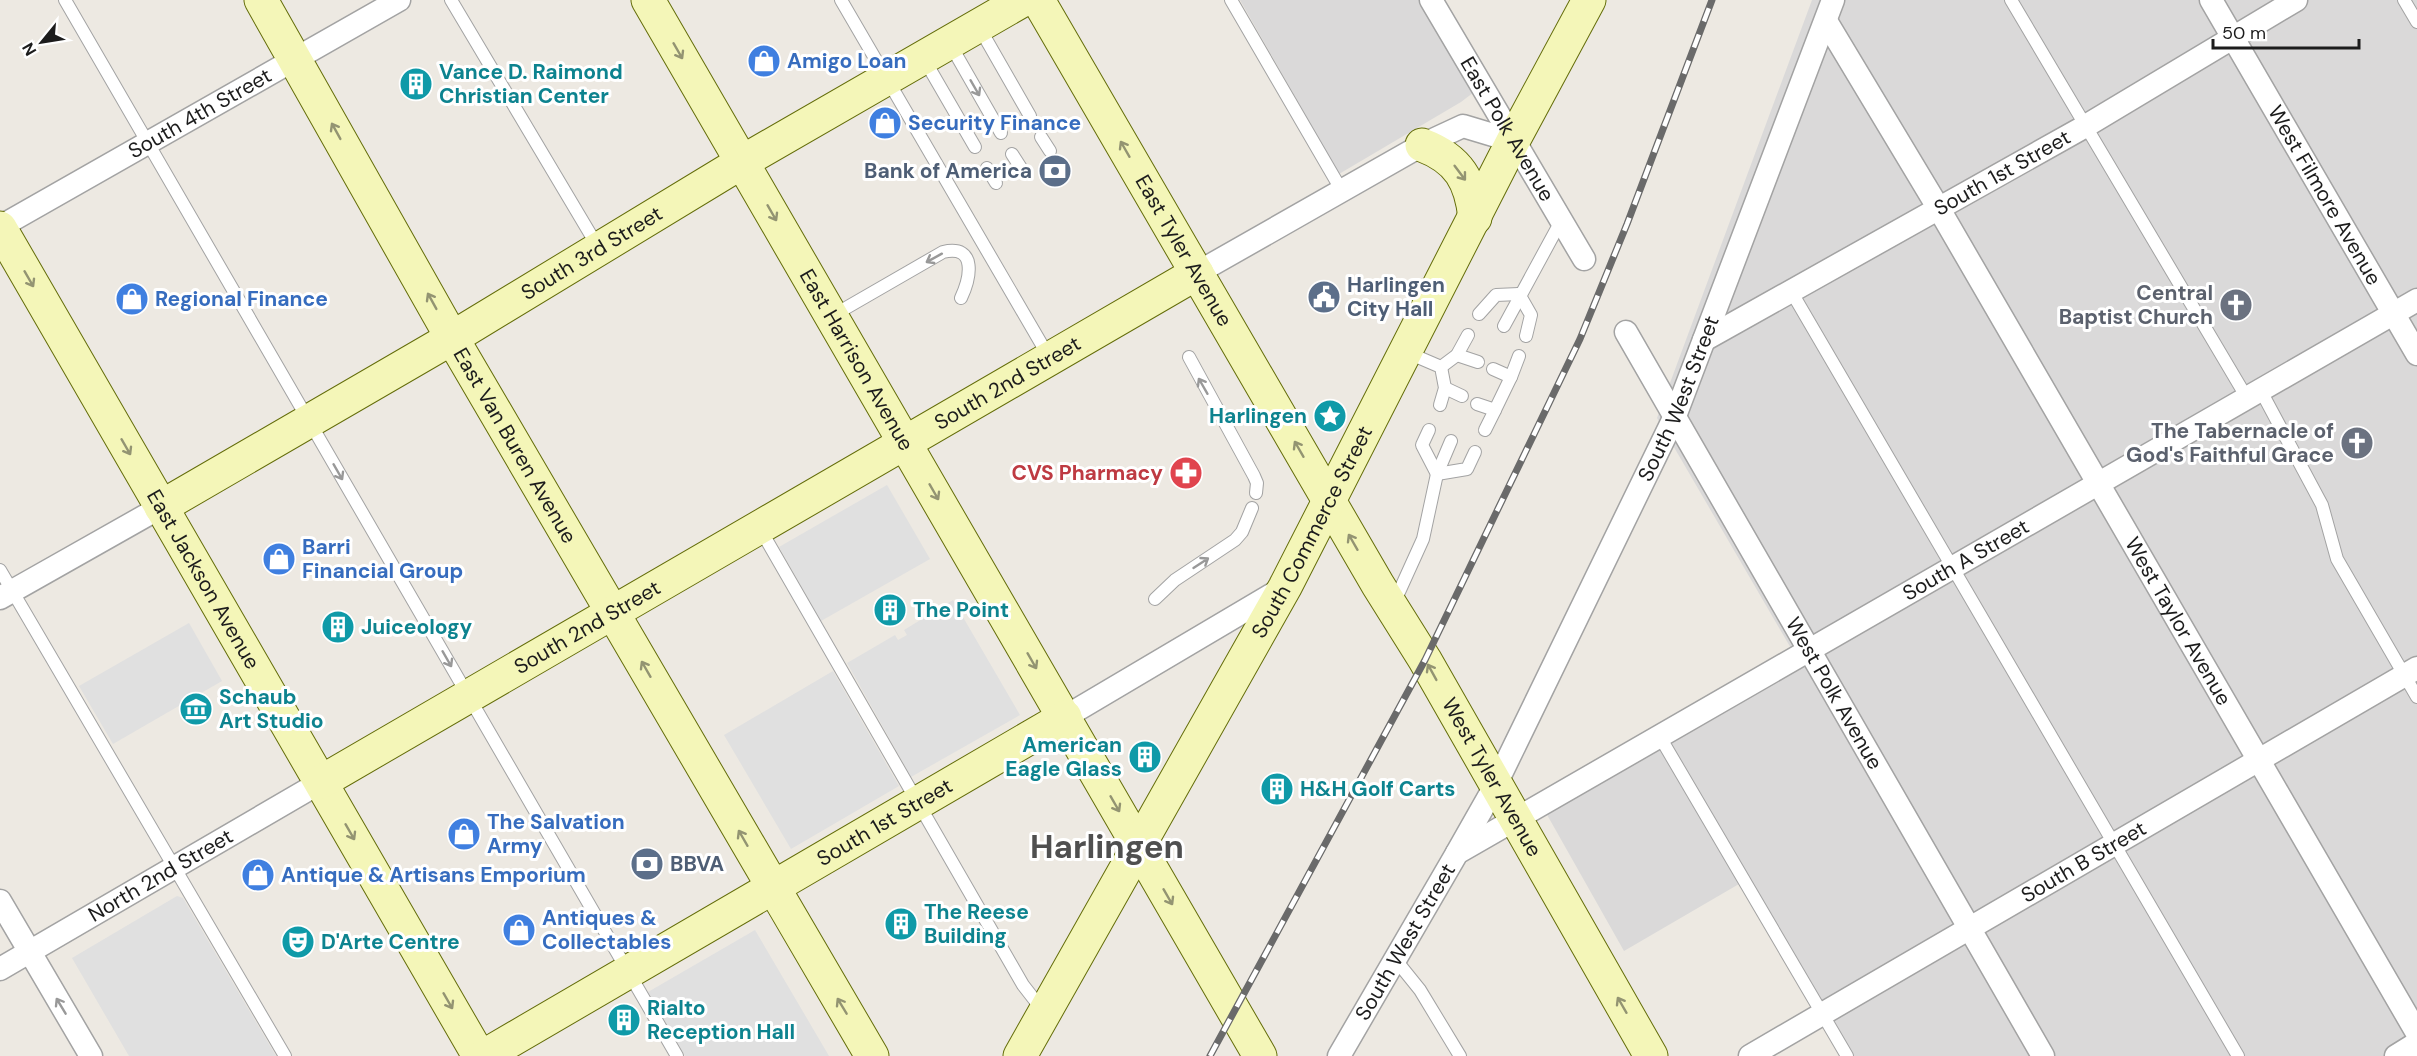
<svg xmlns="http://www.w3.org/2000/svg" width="2417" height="1056" viewBox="0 0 2417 1056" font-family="'DM Sans',sans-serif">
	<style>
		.residential { fill: #dad9d9 }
		.parking { fill: #e0e0e0 }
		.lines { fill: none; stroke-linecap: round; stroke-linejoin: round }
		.lane-casing { stroke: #a3a3a3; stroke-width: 14 }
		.street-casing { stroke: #a3a3a3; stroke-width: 25 }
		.secondary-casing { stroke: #646d0a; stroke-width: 35 }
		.lane { stroke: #fff; stroke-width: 12 }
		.street { stroke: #fff; stroke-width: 22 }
		.secondary { stroke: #f4f6b8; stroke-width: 33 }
		.rail-casing { stroke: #6a6a6a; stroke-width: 7 }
		.rail { stroke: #fff; stroke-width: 4.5; stroke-dasharray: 14; stroke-linecap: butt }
		.oneway { stroke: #939472 }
		.oneway2 { stroke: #999 }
		.labels { text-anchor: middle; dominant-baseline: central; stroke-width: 6; stroke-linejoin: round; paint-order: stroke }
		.shop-label { font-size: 21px; font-weight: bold; fill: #366cbe; stroke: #fff; text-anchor: start }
		.culture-label { font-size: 21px; font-weight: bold; fill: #0d838f; stroke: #fff; text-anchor: start }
		.street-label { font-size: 21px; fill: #1c1c1c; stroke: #fff }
		.service-label { font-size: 21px; font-weight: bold; fill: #4e5e75; stroke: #fff; text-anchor: start }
		.worship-label { font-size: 21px; font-weight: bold; fill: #5b616d; stroke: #fff; text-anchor: end }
		.health-label { font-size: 21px; font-weight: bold; fill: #be3a42; stroke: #fff; text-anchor: end }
		.town-label { font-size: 33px; font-weight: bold; fill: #4f4f4f; stroke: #fff }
	</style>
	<rect width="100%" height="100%" fill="#ede9e2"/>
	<!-- residential -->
	<g class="residential">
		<path d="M1240 0H1445L1490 80 1461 102 1339 174Z"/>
		<path d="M1812 0H2417V1056H1840L1739 884 1624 951 1537 797 1792 650 1657 418Z"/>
	</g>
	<!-- parking -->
	<g class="parking">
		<path d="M887 485 930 559 821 621 779 547Z"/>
		<path d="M953 600 1020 715 911 777 847 663 895 635 898 640 907 635 904 630Z"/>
		<path d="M189 623 222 681 113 744 79 686Z"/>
		<path d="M833 671 899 786 791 849 724 735Z"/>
		<path d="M177 896 183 898 276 1056H129L72 958Z"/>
		<path d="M755 930 829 1056H685L648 992Z"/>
	</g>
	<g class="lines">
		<!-- lane casing -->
		<g class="lane-casing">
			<g id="lane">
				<path d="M65 0 677 1056"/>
				<path d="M451 0 598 247"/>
				<path d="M841 0 1049 357"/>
				<path d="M1231 0 1342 191"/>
				<path d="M2011 0 2247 398"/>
				<path d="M2404 0 2417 22"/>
				<path d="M979 27 1030 116"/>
				<path d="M950 44 1001 133"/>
				<path d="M924 59 975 147"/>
				<path d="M1041 137 1050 151"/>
				<path d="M1012 154 1021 168"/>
				<path d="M987 168 996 183"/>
				<path d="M1791 291 2238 1056"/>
				<path d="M1519 294 1531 315 1526 336"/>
				<path d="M1479 314 1496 295 1519 294"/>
				<path d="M832 316 943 252C978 244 970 279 961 298"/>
				<path d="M1504 326 1561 221"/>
				<path d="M1406 352 1441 367 1445 388 1440 405"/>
				<path d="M1457 355 1478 362"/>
				<path d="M1189 357 1254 476 1257 483 1256 493"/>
				<path d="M1441 367 1457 355 1468 335"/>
				<path d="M1511 377 1519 356"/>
				<path d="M1445 388 1462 396"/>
				<path d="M2261 391 2322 505 2337 559 2417 697"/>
				<path d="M1477 404 1495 410 1511 377 1493 369"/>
				<path d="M1429 430 1422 445 1437 474"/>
				<path d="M1485 430 1495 410"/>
				<path d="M1437 474 1467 469 1475 452"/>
				<path d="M759 527 1023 985 1044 1012"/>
				<path d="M0 570 285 1056"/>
				<path d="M1155 599 1175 580 1235 540 1242 532 1252 508"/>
				<path d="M1394 603 1423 539 1437 474 1451 441"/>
				<path d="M1660 737 1847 1056"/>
				<path d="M1395 959 1420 990 1460 1056"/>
			</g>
		</g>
		<!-- street casing -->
		<g class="street-casing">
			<g id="street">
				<path id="s1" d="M1431 0 1584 259"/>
				<path id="s2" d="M2211 0 2417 354"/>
				<path id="s3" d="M1826 21 1939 209 2417 1033"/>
				<path id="s4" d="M0 227 399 0"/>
				<path d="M1197 273 1422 145 1463 126 1513 141"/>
				<path id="s5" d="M1626 332 2043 1056"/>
				<path id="s6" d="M1704 340 2084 127 2296 0"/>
				<path d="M0 598 161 507"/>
				<path d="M1065 717 1283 588"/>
				<path id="s7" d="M1457 853 1495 786 1675 416 1833 0"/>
				<path d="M0 901 91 1056"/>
				<path id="s8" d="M0 969 321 782"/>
				<path id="s9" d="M1339 1056 1457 853 2417 300"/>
				<path id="s10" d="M1750 1056 2417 668"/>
				<path d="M2396 1056 2417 1043"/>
			</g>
		</g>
		<!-- secondary casing -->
		<g class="secondary-casing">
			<g id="secondary">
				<path id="s11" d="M261 0 452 338 872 1056"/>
				<path id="s12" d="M648 0 1260 1056"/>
				<path id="s13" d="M1038 0 1378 585 1425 660 1651 1056"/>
				<path d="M1422 145C1459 159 1471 181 1475 218"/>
				<path id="s14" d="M0 228 479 1056"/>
				<path id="s15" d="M161 507 452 338 742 162 1023 0"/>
				<path id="s16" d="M321 782 1197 273"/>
				<path id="s17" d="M484 1056 1065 717"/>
				<path id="s18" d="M1020 1056 1285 587 1513 141 1589 0"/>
			</g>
		</g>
		<!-- lane -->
		<use href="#lane" class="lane"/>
		<!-- street -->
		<use href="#street" class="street"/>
		<!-- secondary -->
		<use href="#secondary" class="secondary"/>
		<!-- rail casing -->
		<g class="rail-casing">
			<path id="rail" d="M1210 1056 1425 660 1580 339 1627 224 1712 0"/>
		</g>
		<!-- rail -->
		<use href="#rail" class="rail"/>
	</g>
	<!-- one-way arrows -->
	<defs><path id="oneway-shaft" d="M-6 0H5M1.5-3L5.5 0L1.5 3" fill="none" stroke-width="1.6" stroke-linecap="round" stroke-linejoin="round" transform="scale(1.5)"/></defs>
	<g class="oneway">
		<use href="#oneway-shaft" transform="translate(678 51) rotate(60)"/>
		<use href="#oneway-shaft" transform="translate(336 131) rotate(-119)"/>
		<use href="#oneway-shaft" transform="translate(1125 149) rotate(-120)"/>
		<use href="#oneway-shaft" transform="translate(1460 173) rotate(53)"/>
		<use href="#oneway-shaft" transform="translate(772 213) rotate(60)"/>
		<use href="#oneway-shaft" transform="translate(29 279) rotate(60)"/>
		<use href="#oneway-shaft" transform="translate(432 301) rotate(-119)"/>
		<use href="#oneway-shaft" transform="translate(126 447) rotate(60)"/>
		<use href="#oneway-shaft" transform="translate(1299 449) rotate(-120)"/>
		<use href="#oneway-shaft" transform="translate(934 492) rotate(60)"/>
		<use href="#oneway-shaft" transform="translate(1353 542) rotate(-120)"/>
		<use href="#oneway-shaft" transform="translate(1032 661) rotate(60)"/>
		<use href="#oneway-shaft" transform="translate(646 669) rotate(-120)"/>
		<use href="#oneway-shaft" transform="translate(1432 672) rotate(-119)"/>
		<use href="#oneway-shaft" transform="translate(1115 804) rotate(60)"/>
		<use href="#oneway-shaft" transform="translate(350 832) rotate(60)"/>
		<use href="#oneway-shaft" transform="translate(743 838) rotate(-120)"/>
		<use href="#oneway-shaft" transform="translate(1168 897) rotate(60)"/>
		<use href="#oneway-shaft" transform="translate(448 1001) rotate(60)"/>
		<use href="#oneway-shaft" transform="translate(1622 1005) rotate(-120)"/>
		<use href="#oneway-shaft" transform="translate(842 1006) rotate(-121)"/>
	</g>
	<g class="oneway2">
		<use href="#oneway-shaft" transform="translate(975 88) rotate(60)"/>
		<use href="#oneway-shaft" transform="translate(934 258) rotate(151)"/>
		<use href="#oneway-shaft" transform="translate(1203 386) rotate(-120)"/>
		<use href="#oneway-shaft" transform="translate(338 472) rotate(60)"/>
		<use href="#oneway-shaft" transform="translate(1201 563) rotate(-33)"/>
		<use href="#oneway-shaft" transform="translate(447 659) rotate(60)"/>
		<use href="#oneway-shaft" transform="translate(61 1006) rotate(-121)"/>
	</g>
	<!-- icons -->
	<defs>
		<g id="shop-disc" transform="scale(1.725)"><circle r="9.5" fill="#3f7fe0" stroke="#fff"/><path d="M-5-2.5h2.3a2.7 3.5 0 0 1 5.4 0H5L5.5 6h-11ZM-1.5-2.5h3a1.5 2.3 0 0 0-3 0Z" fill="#fff"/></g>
		<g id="building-disc" transform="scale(1.725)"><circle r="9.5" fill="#0f9aa8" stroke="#fff"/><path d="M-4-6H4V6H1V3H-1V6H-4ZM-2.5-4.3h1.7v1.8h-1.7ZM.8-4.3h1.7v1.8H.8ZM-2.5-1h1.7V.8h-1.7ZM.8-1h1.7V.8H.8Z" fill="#fff"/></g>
		<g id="bank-disc" transform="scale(1.725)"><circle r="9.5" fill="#5c6f8a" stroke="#fff"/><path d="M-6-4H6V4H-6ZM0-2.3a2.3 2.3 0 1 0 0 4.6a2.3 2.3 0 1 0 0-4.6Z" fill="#fff"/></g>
		<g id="civic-disc" transform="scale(1.725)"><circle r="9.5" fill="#5c6f8a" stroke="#fff"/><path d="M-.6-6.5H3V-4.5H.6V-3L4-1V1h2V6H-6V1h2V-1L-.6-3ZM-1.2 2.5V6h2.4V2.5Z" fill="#fff"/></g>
		<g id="church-disc" transform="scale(1.725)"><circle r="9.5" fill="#6b7280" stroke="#fff"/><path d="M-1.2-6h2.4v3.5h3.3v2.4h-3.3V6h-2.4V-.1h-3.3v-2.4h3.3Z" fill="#fff"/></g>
		<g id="sight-disc" transform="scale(1.725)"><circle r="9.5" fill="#0f9aa8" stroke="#fff"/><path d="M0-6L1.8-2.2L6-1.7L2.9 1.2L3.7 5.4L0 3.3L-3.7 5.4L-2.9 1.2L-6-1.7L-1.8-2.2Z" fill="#fff"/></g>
		<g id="pharmacy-disc" transform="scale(1.725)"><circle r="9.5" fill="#e0444e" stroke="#fff"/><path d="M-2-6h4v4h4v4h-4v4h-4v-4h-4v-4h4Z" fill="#fff"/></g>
		<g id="museum-disc" transform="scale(1.725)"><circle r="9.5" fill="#0f9aa8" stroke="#fff"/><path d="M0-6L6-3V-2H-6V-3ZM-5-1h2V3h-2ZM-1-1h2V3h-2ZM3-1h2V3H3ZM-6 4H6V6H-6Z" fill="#fff"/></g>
		<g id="theatre-disc" transform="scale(1.725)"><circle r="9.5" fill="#0f9aa8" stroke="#fff"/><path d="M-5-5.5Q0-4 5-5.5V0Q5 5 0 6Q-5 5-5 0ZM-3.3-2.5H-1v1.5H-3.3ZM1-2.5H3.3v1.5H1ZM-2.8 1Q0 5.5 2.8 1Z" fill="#fff"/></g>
	</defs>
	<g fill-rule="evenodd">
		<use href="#shop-disc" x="764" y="61"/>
		<use href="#building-disc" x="416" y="84"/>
		<use href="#shop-disc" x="885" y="123"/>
		<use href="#bank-disc" x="1055" y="171"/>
		<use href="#civic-disc" x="1324" y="297"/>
		<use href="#shop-disc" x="132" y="299"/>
		<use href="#church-disc" x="2236" y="305"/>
		<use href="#sight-disc" x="1330" y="416"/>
		<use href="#church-disc" x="2357" y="443"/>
		<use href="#pharmacy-disc" x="1186" y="473"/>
		<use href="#shop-disc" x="279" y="559"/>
		<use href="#building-disc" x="890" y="610"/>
		<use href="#building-disc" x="338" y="627"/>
		<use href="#museum-disc" x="196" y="709"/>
		<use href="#building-disc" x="1145" y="757"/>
		<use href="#building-disc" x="1277" y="789"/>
		<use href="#shop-disc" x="464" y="834"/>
		<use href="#bank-disc" x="647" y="864"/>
		<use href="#shop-disc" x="258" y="875"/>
		<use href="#building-disc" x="901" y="924"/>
		<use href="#shop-disc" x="519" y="930"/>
		<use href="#theatre-disc" x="298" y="942"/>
		<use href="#building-disc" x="624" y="1020"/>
	</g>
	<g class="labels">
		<!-- shop labels -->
		<g class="shop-label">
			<text x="787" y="61">Amigo Loan</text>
			<text x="908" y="123">Security Finance</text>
			<text x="155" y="299">Regional Finance</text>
			<text x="302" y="547">Barri<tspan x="302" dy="24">Financial Group</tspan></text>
			<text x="487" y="822">The Salvation<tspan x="487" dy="24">Army</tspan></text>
			<text x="281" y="875">Antique &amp; Artisans Emporium</text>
			<text x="542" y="918">Antiques &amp;<tspan x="542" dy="24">Collectables</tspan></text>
		</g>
		<!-- culture labels -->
		<g class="culture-label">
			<text x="439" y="72">Vance D. Raimond<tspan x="439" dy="24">Christian Center</tspan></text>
			<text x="1307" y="416" text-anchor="end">Harlingen</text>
			<text x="913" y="610">The Point</text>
			<text x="361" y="627">Juiceology</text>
			<text x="219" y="697">Schaub<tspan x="219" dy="24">Art Studio</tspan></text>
			<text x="1122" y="745" text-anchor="end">American<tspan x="1122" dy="24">Eagle Glass</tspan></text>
			<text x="1300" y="789">H&amp;H Golf Carts</text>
			<text x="924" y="912">The Reese<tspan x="924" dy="24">Building</tspan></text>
			<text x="321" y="942">D'Arte Centre</text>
			<text x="647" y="1008">Rialto<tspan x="647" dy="24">Reception Hall</tspan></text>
		</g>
		<!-- street labels -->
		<g class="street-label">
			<text stroke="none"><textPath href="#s4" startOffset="230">South 4th Street</textPath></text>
			<text stroke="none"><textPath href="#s1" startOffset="150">East Polk Avenue</textPath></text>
			<text stroke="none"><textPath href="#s6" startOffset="342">South 1st Street</textPath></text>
			<text stroke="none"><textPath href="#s2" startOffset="226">West Filmore Avenue</textPath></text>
			<text stroke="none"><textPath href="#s13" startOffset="290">East Tyler Avenue</textPath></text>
			<text stroke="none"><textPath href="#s15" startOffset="500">South 3rd Street</textPath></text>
			<text stroke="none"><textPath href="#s12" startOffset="416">East Harrison Avenue</textPath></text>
			<text stroke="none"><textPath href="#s16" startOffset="794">South 2nd Street</textPath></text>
			<text stroke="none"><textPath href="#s7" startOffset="506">South West Street</textPath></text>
			<text stroke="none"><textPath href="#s11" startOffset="513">East Van Buren Avenue</textPath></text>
			<text stroke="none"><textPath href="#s18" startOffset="600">South Commerce Street</textPath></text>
			<text stroke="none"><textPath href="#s9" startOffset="822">South A Street</textPath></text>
			<text stroke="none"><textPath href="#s14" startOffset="406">East Jackson Avenue</textPath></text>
			<text stroke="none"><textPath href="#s3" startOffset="696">West Taylor Avenue</textPath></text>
			<text stroke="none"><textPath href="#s16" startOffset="308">South 2nd Street</textPath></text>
			<text stroke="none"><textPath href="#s5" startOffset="417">West Polk Avenue</textPath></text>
			<text stroke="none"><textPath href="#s13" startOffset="900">West Tyler Avenue</textPath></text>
			<text stroke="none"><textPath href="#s17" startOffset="464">South 1st Street</textPath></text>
			<text stroke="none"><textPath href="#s10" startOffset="386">South B Street</textPath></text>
			<text stroke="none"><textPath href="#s8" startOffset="186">North 2nd Street</textPath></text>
			<text stroke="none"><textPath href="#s9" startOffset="132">South West Street</textPath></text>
		</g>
		<!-- service labels -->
		<g class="service-label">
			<text x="1032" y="171" text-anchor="end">Bank of America</text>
			<text x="1347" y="285">Harlingen<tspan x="1347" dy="24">City Hall</tspan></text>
			<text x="670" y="864">BBVA</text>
		</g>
		<!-- worship labels -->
		<g class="worship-label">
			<text x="2213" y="293">Central<tspan x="2213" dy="24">Baptist Church</tspan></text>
			<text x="2334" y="431">The Tabernacle of<tspan x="2334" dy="24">God's Faithful Grace</tspan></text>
		</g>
		<!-- health labels -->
		<g class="health-label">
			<text x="1163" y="473">CVS Pharmacy</text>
		</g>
		<!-- town labels -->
		<g class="town-label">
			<text x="1107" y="846">Harlingen</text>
		</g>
	</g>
	<!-- north arrow -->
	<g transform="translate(42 42) rotate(240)" stroke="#ffffff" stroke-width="4.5" paint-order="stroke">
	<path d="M0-4.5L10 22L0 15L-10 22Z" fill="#1c1c1c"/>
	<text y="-9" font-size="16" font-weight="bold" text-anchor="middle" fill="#1c1c1c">N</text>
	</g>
	<!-- scale -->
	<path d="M2213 39v9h146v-9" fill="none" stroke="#1c1c1c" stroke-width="3"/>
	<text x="2222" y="39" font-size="18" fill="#1c1c1c" stroke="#ffffff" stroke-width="4.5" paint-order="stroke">50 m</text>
</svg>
